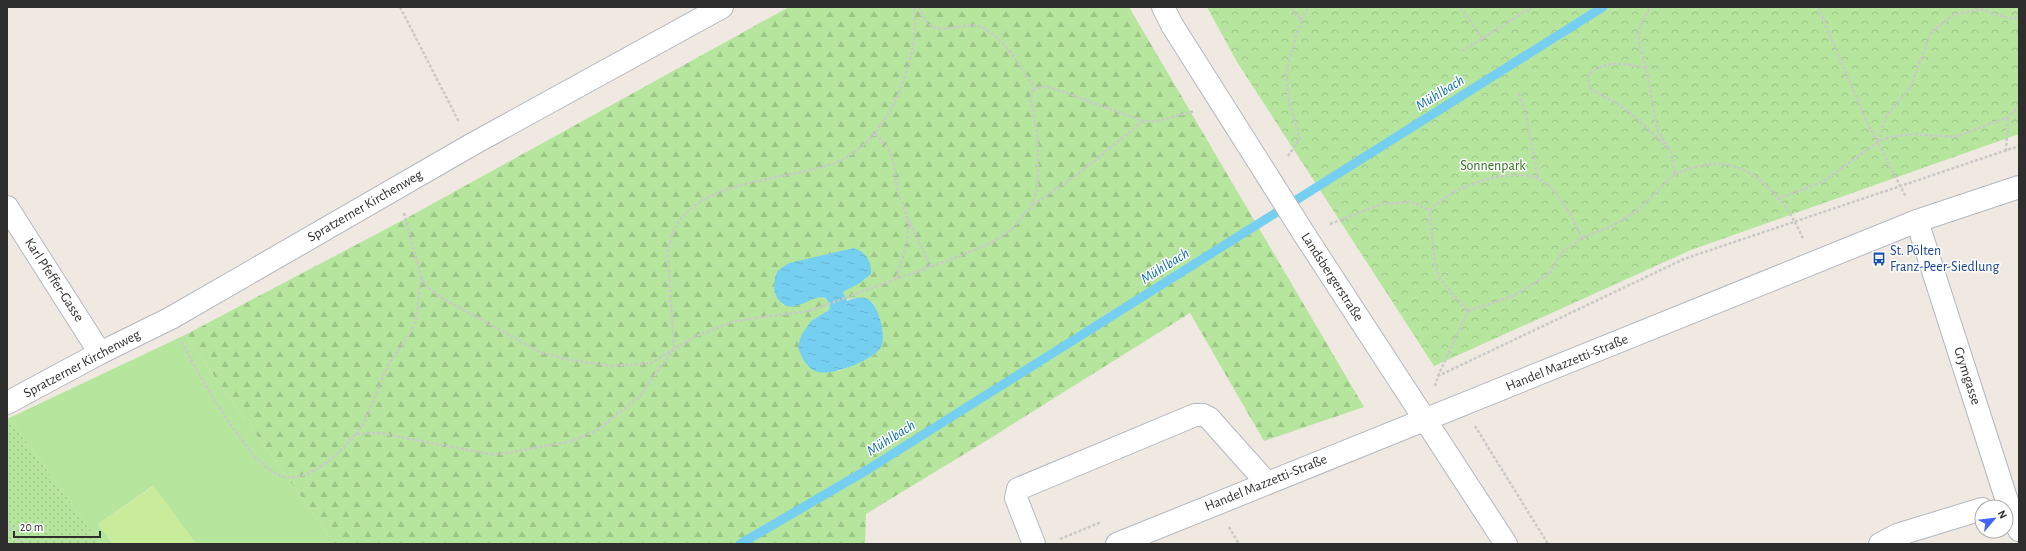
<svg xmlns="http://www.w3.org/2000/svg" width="2026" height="551" viewBox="0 0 2026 551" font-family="'Alegreya Sans',sans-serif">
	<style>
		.grass { fill: #b6e59e }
		.forest { fill: url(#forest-firs); fill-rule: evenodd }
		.park { fill: url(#park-crowns) }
		.garden { fill: url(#garden-dots) }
		.pitch { fill: #c9ec9a }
		.water { fill: url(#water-ripples) }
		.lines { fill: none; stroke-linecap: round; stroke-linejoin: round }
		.stream { stroke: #75cff0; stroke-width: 9 }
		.minor-casing { stroke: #b4b7c1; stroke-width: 24 }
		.path { stroke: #c9c9c9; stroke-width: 2.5; stroke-dasharray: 3 2; stroke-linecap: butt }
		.minor { stroke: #fff; stroke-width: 22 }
		.labels { text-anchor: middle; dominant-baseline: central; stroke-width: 3; stroke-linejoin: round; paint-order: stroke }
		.park-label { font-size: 14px; fill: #2c6e1b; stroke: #fff }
		.street-label { font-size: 14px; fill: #2e2e2e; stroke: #fff }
		.transit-label { font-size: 14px; fill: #164399; stroke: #fff; text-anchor: start }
		.water-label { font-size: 15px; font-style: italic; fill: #0d6fa3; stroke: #fff }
	</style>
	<defs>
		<pattern id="forest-firs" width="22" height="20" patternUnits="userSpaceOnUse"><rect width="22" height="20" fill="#b6e59e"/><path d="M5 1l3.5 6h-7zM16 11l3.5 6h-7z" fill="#9dc588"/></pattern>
		<pattern id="park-crowns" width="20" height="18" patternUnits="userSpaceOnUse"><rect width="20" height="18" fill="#b6e59e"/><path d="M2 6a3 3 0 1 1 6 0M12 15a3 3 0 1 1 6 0" fill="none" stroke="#9dc588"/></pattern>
		<pattern id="garden-dots" width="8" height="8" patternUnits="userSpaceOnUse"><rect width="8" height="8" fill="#b6e59e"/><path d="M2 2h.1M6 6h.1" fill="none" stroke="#9dc588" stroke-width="1.8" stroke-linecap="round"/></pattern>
		<pattern id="water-ripples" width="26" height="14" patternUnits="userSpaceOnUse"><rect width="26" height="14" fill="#75cff0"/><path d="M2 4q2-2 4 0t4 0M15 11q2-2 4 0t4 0" fill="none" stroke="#66b2ce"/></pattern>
	</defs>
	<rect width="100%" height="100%" fill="#efe9e1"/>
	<!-- grass -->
	<path class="grass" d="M185 335 335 544H196L153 486 98 524 113 544H101L9 418Z"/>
	<!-- forest -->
	<path class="forest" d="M789 7H1129L1364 407 1264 441 1190 313 989 439 866 514 865 544H335L185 335 405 219ZM867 278 843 292 845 300 855 298 873 303 881 323V347L872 356 839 371 809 367 798 347 818 317 829 310 830 306 826 298 821 297 783 305 775 294Z"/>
	<!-- park -->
	<path class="park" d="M1207 7H2019V134L1691 250 1434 366 1237 62Z"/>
	<!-- garden -->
	<path class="garden" d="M9 418 101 544H7V419Z"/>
	<!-- pitch -->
	<path class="pitch" d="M154 486 196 544H113L98 524Z"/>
	<!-- water -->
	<path class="water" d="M854 248C866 252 872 262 871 274L860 283 843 292 847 301C853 298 858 297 865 298 878 301 887 336 881 347 874 360 829 378 815 371 806 367 801 356 798 347L801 336 811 321 829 310 830 306 826 298C810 293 793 319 778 299 773 292 774 287 775 278 776 270 783 267 789 263Z"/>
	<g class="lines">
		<!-- stream -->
		<path class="stream" d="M740 544 867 470 1603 7"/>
		<!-- minor casing -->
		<g class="minor-casing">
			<g id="minor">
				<path d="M1163 7 1172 25 1306 237 1506 544"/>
				<path d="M7 207 100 353"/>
				<path d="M1917 221 2007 501 2019 530"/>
				<path d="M7 403 100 353 171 318 471 145 722 7"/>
				<path d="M1034 544 1016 498 1018 489 1195 415H1203L1209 418 1267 483"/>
				<path d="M1117 544 1917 221 2019 187"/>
				<path d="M1880 544 1897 535 1982 509"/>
			</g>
		</g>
		<!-- path -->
		<g class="path">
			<path d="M400 7 459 122"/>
			<path d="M919 7C922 13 925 21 930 25 942 35 965 21 981 27 1004 36 1022 70 1035 89L1043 86 1050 87 1143 121 1154 122 1195 111"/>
			<path d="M1461 7 1482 38"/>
			<path d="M1818 7 1867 122 1906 197"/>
			<path d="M1301 20 1309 7"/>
			<path d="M1462 51 1532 7"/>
			<path d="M1646 68C1626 64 1603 59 1588 76L1589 87C1598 95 1609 98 1619 105 1637 117 1652 133 1668 148"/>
			<path d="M1519 94 1525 109 1538 179"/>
			<path d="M875 134C897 153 893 166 898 192 900 201 906 209 907 218 911 239 902 260 896 279"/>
			<path d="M1878 142 1886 116 1911 86 1931 32 1953 15 1980 9 2007 18H2019"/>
			<path d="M2006 151 2008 117"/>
			<path d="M1288 156 1300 139 1287 93V68L1301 20 1290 7"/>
			<path d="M1675 174C1688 169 1702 164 1717 164 1757 164 1789 205 1803 239"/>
			<path d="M1777 199 1822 182 1878 142 1890 137 1913 134 1955 137 2008 117 2019 107"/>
			<path d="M1033 205 1078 174 1143 121"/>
			<path d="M404 213 421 277 427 287 440 297 542 353 566 359 612 366 651 363 696 336 735 321 809 311 962 255 993 242 1011 230 1032 206 1038 184V141L1031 99 1032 92 1035 89"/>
			<path d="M908 219 931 267"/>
			<path d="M1330 224 1382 204 1412 202 1430 211"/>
			<path d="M1582 238C1573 218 1559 190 1539 179 1512 165 1447 188 1430 211L1435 264 1440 279 1468 311 1513 296 1549 274 1561 253 1582 238 1612 226 1638 210 1675 174 1671 151 1657 129 1647 69 1639 44V29L1650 7"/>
			<path d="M182 342C197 372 252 472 285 477 312 481 340 452 356 434L379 433 495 455 573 441 597 430 639 397 674 349 668 256C673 175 783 185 839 161 873 145 892 114 903 81 912 56 918 33 914 7"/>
			<path d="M1438 376 1468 311"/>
			<path d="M1435 386 1438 376 1684 259 2019 146"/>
			<path d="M1475 426 1548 544"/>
			<path d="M356 434 364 423 388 365 412 330 416 320 421 277"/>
			<path d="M7 523 22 544"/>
			<path d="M1229 527 1239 544"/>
			<path d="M1060 539 1101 522"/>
		</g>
		<!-- minor -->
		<use href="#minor" class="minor"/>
	</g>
	<!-- icons -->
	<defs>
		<g id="bus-bare" transform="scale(1.08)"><path d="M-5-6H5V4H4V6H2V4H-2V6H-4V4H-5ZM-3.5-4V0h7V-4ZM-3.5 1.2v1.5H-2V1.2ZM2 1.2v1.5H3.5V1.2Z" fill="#1a4fb4" stroke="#fff" stroke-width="2.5" paint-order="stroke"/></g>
	</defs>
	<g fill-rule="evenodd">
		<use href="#bus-bare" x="1879" y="259"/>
	</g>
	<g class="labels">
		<!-- park labels -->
		<g class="park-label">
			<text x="1493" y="166">Sonnenpark</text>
		</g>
		<!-- street labels -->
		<g class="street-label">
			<text transform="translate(365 206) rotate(-30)">Spratzerner Kirchenweg</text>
			<text transform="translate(1332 277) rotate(57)">Landsbergerstraße</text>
			<text transform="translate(54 280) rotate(57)">Karl Pfeffer-Gasse</text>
			<text transform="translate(1567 363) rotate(-22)">Handel Mazzetti-Straße</text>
			<text transform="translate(82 364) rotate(-28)">Spratzerner Kirchenweg</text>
			<text transform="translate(1967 376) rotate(72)">Grymgasse</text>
			<text transform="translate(1266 483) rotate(-22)">Handel Mazzetti-Straße</text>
		</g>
		<!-- transit labels -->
		<g class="transit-label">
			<text x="1890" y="251">St. Pölten<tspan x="1890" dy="16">Franz-Peer-Siedlung</tspan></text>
		</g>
		<!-- water labels -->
		<g class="water-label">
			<text transform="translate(1440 93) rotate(-32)">Mühlbach</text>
			<text transform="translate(1165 266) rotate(-32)">Mühlbach</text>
			<text transform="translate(891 438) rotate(-32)">Mühlbach</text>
		</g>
	</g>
	<!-- border -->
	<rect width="2026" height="551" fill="none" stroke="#2e2e2e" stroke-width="16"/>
	<!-- north arrow -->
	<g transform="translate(1994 519) rotate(62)"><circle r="19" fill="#ffffff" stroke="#ababab"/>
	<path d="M0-3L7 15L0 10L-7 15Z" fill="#4264fb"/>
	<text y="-6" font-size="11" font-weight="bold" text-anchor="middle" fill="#2e2e2e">N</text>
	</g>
	<!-- scale -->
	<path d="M14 531v6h86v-6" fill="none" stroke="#2e2e2e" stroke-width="2"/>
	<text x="20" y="531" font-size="12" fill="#2e2e2e" stroke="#ffffff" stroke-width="3" paint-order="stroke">20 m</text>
</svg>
